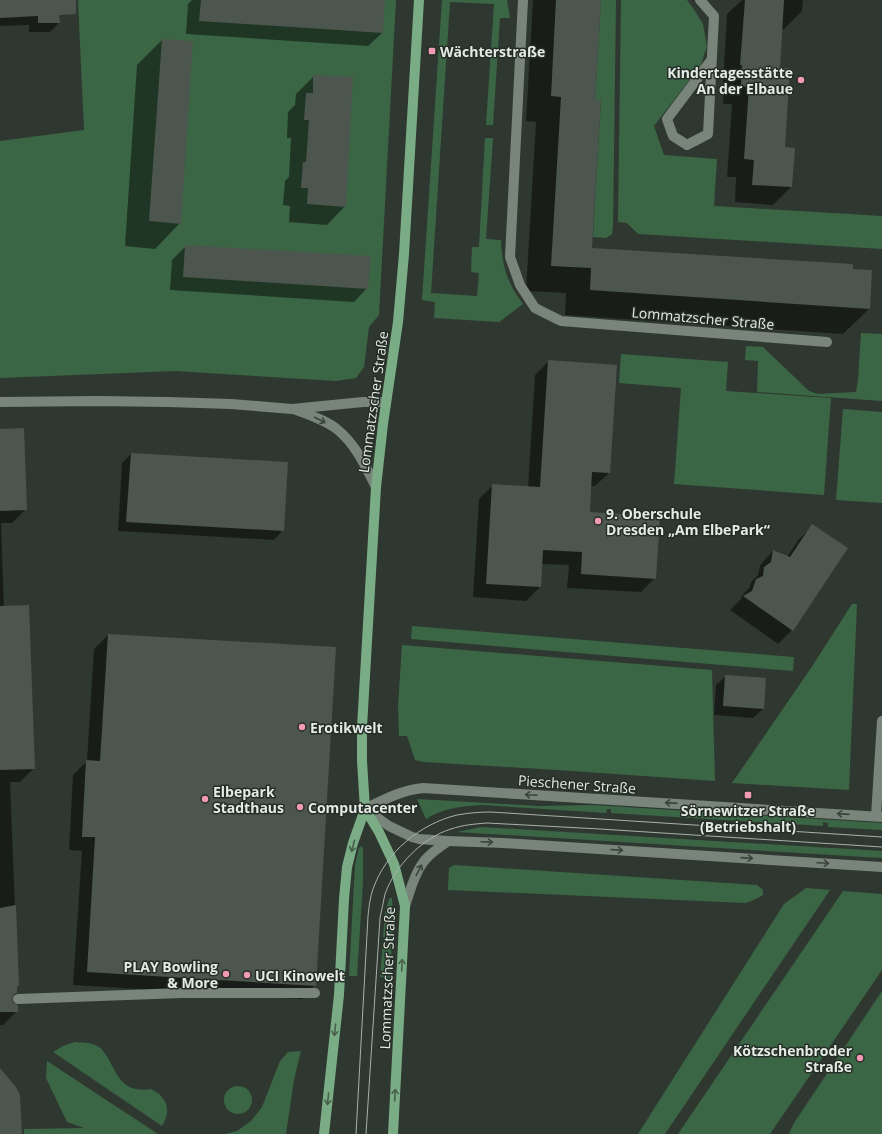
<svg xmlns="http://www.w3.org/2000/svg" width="882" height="1134" viewBox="0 0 882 1134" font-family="'Open Sans',sans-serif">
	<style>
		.green { fill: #3b6645 }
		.shadow { fill: #0007 }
		.building { fill: #4c564e }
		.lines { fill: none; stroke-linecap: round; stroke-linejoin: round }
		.minor { stroke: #79847b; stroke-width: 10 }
		.major { stroke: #7aac85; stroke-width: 10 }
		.tram { stroke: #a9b0aa; stroke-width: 1 }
		.oneway { stroke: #3a443b }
		.oneway2 { stroke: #47604c }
		.poi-dot { fill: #f09ab4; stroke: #252e26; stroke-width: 1.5 }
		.labels { text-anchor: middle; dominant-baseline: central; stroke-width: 3; stroke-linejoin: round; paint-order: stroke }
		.poi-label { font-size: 14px; font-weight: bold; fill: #e4eae5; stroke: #252e26; text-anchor: start }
		.street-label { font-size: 14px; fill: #e4eae5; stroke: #252e26 }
	</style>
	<rect width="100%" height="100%" fill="#2f3830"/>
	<!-- green -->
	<g class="green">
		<path d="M78 0H396L379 315 369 327 364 367 356 378 336 381 175 371 0 378V141L84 130Z"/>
		<path d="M442 0H507L510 18H500L493 125H486L494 4 450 2 431 293 477 296 479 273 471 272 472 247H479L485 138H493L486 239 501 240C502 266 507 283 523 304L499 322 434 318 435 302 422 300Z"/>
		<path d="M601 0H616L613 226 612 234 606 238 593 237 601 100H595Z"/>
		<path d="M621 0H687L695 11 703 24 707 46 701 65 654 126 664 155 717 159 714 206 882 216V249L638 234 627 223 618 222Z"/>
		<path d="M861 333 882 334V401L757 392 758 361 745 360 746 346 763 347 809 391 818 394 856 392 858 380Z"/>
		<path d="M621 354 728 362 726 391 831 398 824 495 674 484 681 388 619 383Z"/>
		<path d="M843 409 882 412V503L836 500Z"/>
		<path d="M852 604H857L849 790 732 783 811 668Z"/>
		<path d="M412 626 794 657 793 671 411 639Z"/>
		<path d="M402 645 712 670 715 781 572 771 424 762 415 760 407 736H399L398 706Z"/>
		<path d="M417 799 539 806 593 805 882 823V830L828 827V823L823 822V826L611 813V809H607L606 813 483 805C463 806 443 808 426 819Z"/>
		<path d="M481 827 882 851V858L457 832Z"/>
		<path d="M361 846 363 849V882L357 976H349L355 865 359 848Z"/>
		<path d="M454 865 757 885 763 890V895L756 899 746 903 448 890 449 868Z"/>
		<path d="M806 888 830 890 665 1134H638L784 904Z"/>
		<path d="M843 891 882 894V970L770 1134H678Z"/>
		<path d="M390 898H392L393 919 390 978 380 977 385 913 389 899Z"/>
		<path d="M882 991V1134H789L794 1123Z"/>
		<path d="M75 1042C83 1043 92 1042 99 1047 103 1050 106 1055 109 1060 119 1079 125 1093 151 1089 154 1091 159 1093 161 1096 170 1106 168 1116 162 1126L53 1052 63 1046Z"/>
		<path d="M301 1051 294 1080 286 1134H225L237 1131 251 1121 262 1107 280 1061 288 1052Z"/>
		<path d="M47 1061 158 1134H24V1129L84 1128 67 1122 46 1078Z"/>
		<circle cx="238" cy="1100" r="14"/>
	</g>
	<!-- shadow -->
	<g class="shadow">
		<path d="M0 0H58L59 23 50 32H29V25L0 26Z"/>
		<path d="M192 0H367L382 33 368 46 186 34 188 4Z"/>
		<path d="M533 0H600L594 101 591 249 869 309 843 334 565 315 566 293 526 291 536 122 526 121Z"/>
		<path d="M742 0H803L802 11 784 29H782L779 69 784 148 791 187 773 205 735 202 736 177H727L732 104H723L724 83H723L727 14Z"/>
		<path d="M162 40 180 223 155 249 125 246 137 65Z"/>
		<path d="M314 76 345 206 327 225 289 222 290 206 283 205 285 181 289 177 291 138H287L288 112 295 105 296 94Z"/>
		<path d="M186 246 367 288 354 302 170 290 172 260Z"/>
		<path d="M549 361 609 473 595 486H590L589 513 655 578 641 592 567 588 569 565 541 564 540 587 526 601 473 597 479 499 493 485 528 487 535 375Z"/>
		<path d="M0 430 26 509 12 523H1L4 607 34 768 20 782H10L18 985 16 987V992L10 999 17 1011 3 1025H0Z"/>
		<path d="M131 454 283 530 274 540 118 531 122 463Z"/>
		<path d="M813 526 847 549 792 630 778 644 730 610 741 599 743 594 750 587 751 582 758 575 760 565 773 551 787 557 799 539Z"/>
		<path d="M108 635 315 985 302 999 73 985 82 851 69 850 73 775 87 761 94 649Z"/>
		<path d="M726 676 763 709 753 718 714 715 716 685Z"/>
	</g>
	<!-- building -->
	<g class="building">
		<path d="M0 0H76V14L59 15 60 23H38V16L0 18Z"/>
		<path d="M201 0H385L383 33 199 21Z"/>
		<path d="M556 0H601L595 100H601L592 248 853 264V269L872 270 870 309 590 290 591 268 551 266 561 97 551 96Z"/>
		<path d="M745 0H784L780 68H790L785 147 795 148 792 187 752 185 754 160 744 159 749 87 741 86 742 65H740Z"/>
		<path d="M162 39 193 41 181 224 149 221Z"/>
		<path d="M313 75 353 77 346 207 307 204 308 188H301L303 162H306L309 120H304L306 93H313Z"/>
		<path d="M185 245 371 256 368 289 183 277Z"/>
		<path d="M548 360 617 365 610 473 592 472 590 512 660 517 656 579 581 574 582 552 543 550 541 587 486 584 492 484 540 487Z"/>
		<path d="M24 428 27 510 0 511V429Z"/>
		<path d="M131 453 288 462 284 531 126 522Z"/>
		<path d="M812 524 848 548 793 631 743 596 752 591 756 579 763 576 764 567 771 562 773 550 790 557Z"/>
		<path d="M29 605 35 769 0 770V606Z"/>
		<path d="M108 634 336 647 316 986 87 972 95 837H82L86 760 100 761Z"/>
		<path d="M725 675 766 678 764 709 723 706Z"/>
		<path d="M16 905 19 986H17V993L14 994 12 999 13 1003 18 1005V1012H0V908Z"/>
		<path d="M0 1068 16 1087 20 1095 22 1134H0Z"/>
	</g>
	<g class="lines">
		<!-- minor -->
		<g class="minor">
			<path d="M523 0 510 257 520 285 535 308 561 321 827 342"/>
			<path d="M700 0 714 16 708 134 687 145 673 136 667 119 712 59"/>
			<path d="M0 402 97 401 168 402 231 404 292 409 363 402H386"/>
			<path d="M294 409C309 415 326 420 338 430 356 445 366 467 376 487"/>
			<path d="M876 816 882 721"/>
			<path d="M882 817 423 788C402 790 383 800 365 809L389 826 412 837 419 839 448 841 503 843 882 867"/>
			<path d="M405 906C410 892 413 877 422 864 428 854 439 848 448 841"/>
			<path d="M18 999 182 993H315"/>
		</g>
		<!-- major -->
		<g class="major">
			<path d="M365 809 379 832 394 864 405 906 393 1134"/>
			<path d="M324 1134 339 995 344 899 347 867 353 843 365 809 362 761V727L376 487 383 424 398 322 404 254 419 0"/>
		</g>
		<!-- tram -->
		<g class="tram">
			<path d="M356 1134 368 916C369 907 370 897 373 889 386 852 420 824 457 815 468 813 479 812 491 812L882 837"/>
			<path d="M366 1134 380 918C382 910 383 902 385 894 395 866 422 838 451 829 463 825 474 824 487 823L600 829 882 847"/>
		</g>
	</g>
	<!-- one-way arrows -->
	<defs><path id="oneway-shaft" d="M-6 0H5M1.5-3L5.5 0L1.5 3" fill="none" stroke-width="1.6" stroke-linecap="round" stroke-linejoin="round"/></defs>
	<g class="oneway">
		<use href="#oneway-shaft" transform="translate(320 420) rotate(27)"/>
		<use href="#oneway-shaft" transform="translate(531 795) rotate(-177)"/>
		<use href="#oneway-shaft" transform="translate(671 803) rotate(-176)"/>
		<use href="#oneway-shaft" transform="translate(843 814) rotate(-176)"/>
		<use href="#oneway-shaft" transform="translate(487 842) rotate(2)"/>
		<use href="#oneway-shaft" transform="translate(617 850) rotate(4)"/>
		<use href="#oneway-shaft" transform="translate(747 858) rotate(4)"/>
		<use href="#oneway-shaft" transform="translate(823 863) rotate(3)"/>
		<use href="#oneway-shaft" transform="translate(419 870) rotate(-62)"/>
	</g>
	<g class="oneway2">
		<use href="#oneway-shaft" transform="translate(353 846) rotate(105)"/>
		<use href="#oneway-shaft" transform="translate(402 965) rotate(-87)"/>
		<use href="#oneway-shaft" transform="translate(335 1030) rotate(96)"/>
		<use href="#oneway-shaft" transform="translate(395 1095) rotate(-87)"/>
		<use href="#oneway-shaft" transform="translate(328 1099) rotate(96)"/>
	</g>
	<!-- markers -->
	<g class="poi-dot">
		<rect x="428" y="47" width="8" height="8" rx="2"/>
		<circle cx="801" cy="80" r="4"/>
		<circle cx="598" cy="521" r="4"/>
		<circle cx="302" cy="727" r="4"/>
		<rect x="744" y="791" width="8" height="8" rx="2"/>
		<circle cx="205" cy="799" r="4"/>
		<circle cx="300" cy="807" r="4"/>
		<circle cx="226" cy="974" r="4"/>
		<circle cx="247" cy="975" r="4"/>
		<circle cx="860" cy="1058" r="4"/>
	</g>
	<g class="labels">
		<!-- poi labels -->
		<g class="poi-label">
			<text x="440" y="51">Wächterstraße</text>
			<text x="793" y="72" text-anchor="end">Kindertagesstätte<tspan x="793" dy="16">An der Elbaue</tspan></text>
			<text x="606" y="513">9. Oberschule<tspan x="606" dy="16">Dresden „Am ElbePark“</tspan></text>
			<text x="310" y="727">Erotikwelt</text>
			<text x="213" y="791">Elbepark<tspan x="213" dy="16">Stadthaus</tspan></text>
			<text x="308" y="807">Computacenter</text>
			<text x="748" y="810" text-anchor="middle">Sörnewitzer Straße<tspan x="748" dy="16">(Betriebshalt)</tspan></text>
			<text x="218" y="966" text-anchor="end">PLAY Bowling<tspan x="218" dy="16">&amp; More</tspan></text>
			<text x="255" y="975">UCI Kinowelt</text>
			<text x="852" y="1050" text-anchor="end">Kötzschenbroder<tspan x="852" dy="16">Straße</tspan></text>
		</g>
		<!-- street labels -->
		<g class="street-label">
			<text transform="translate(703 318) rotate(5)">Lommatzscher Straße</text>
			<text transform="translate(373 402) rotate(-82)">Lommatzscher Straße</text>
			<text transform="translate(577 784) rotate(4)">Pieschener Straße</text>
			<text transform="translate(387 978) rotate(-88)">Lommatzscher Straße</text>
		</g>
	</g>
</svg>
